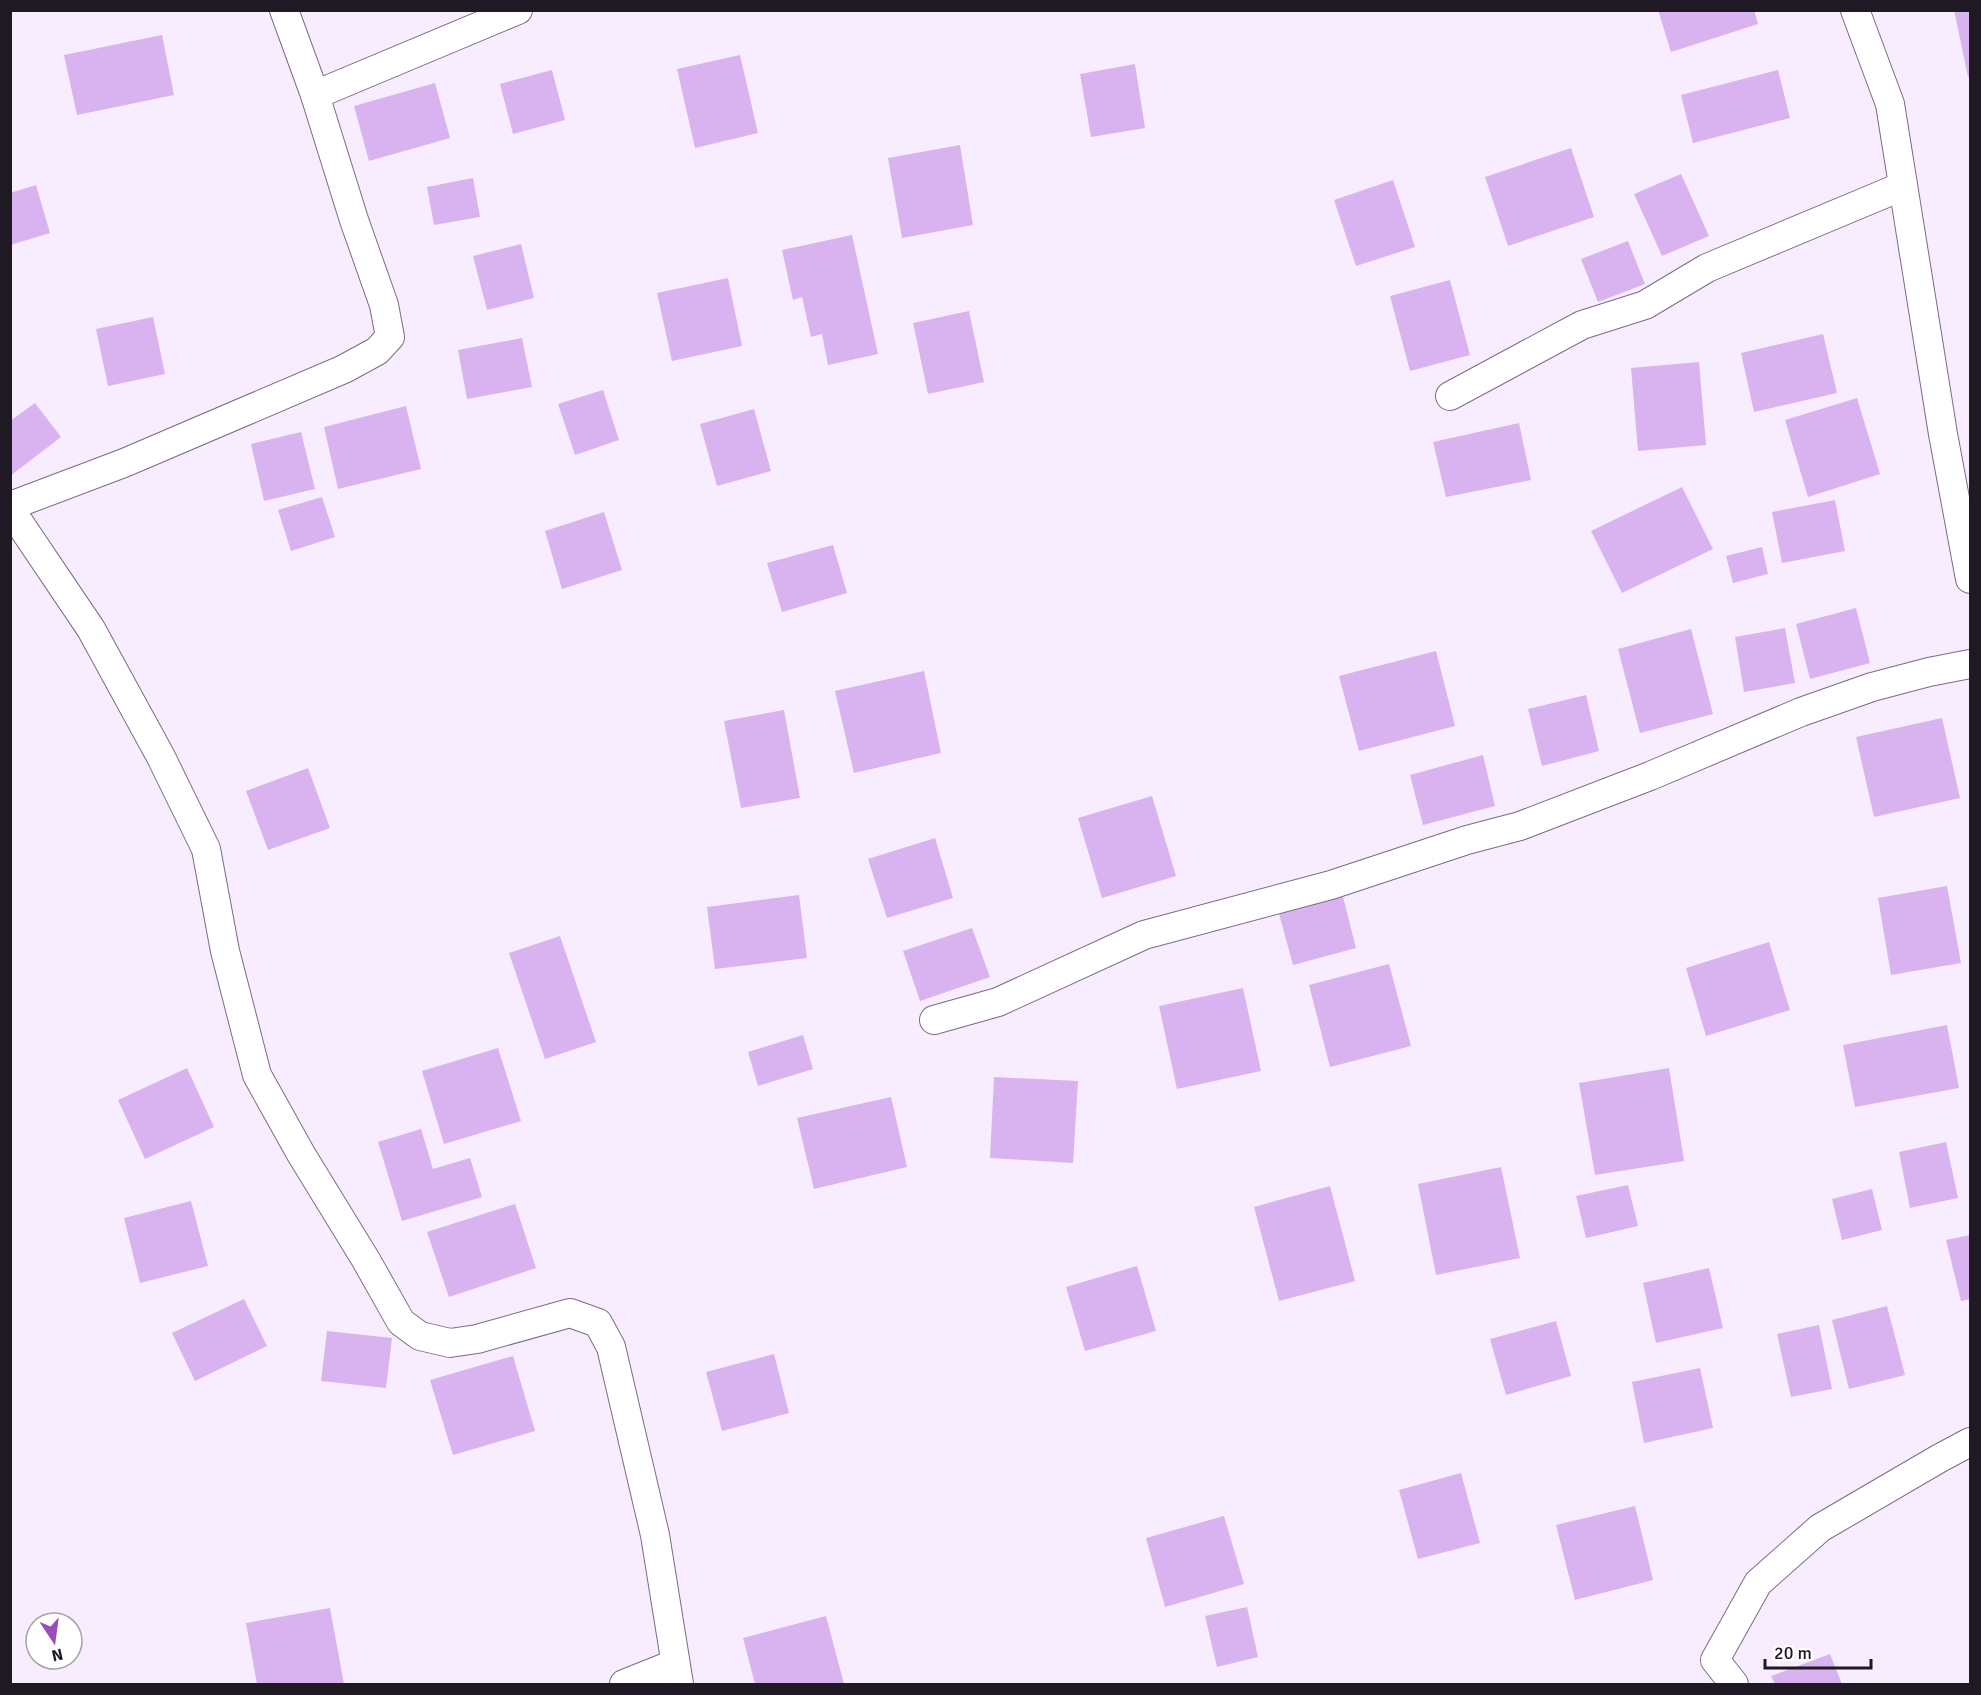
<svg xmlns="http://www.w3.org/2000/svg" width="1981" height="1695" viewBox="0 0 1981 1695" font-family="Signika,sans-serif">
	<style>
		.building { fill: #d9b3ef }
		.lines { fill: none; stroke-linecap: round; stroke-linejoin: round }
		.street-casing { stroke: #7b6b85; stroke-width: 30 }
		.street { stroke: #fff; stroke-width: 28 }
	</style>
	<rect width="100%" height="100%" fill="#f8edfe"/>
	<!-- building -->
	<g class="building">
		<path d="M1658 10H1754L1758 24 1671 52Z"/>
		<path d="M1954 10H1970V76L1968 77Z"/>
		<path d="M162 35 174 95 77 115 64 55Z"/>
		<path d="M740 55 758 133 695 148 677 69Z"/>
		<path d="M1135 64 1145 128 1091 137 1080 74Z"/>
		<path d="M552 70 565 120 513 134 500 84Z"/>
		<path d="M1778 70 1790 118 1693 143 1681 95Z"/>
		<path d="M435 83 450 138 369 161 354 106Z"/>
		<path d="M960 145 973 225 902 238 888 158Z"/>
		<path d="M1571 148 1594 217 1508 246 1485 177Z"/>
		<path d="M1681 174 1709 236 1662 256 1634 194Z"/>
		<path d="M473 178 480 217 434 225 427 187Z"/>
		<path d="M1393 180 1415 247 1356 266 1334 200Z"/>
		<path d="M36 185 50 233 10 245V193Z"/>
		<path d="M852 235 878 354 828 365 822 334 811 337 802 297 793 300 782 250Z"/>
		<path d="M1628 241 1645 284 1598 302 1581 259Z"/>
		<path d="M521 244 534 298 487 310 473 256Z"/>
		<path d="M728 278 742 346 672 361 657 293Z"/>
		<path d="M1450 280 1470 355 1410 371 1390 296Z"/>
		<path d="M969 311 984 382 928 394 913 323Z"/>
		<path d="M153 317 165 374 108 386 96 329Z"/>
		<path d="M1823 334 1837 393 1754 412 1741 353Z"/>
		<path d="M522 338 532 387 467 399 458 350Z"/>
		<path d="M1699 362 1706 445 1638 451 1631 368Z"/>
		<path d="M603 390 619 440 575 455 558 404Z"/>
		<path d="M1857 398 1880 474 1808 497 1785 420Z"/>
		<path d="M35 403 61 437 10 476V421Z"/>
		<path d="M406 406 421 469 338 489 324 427Z"/>
		<path d="M754 409 771 471 717 486 700 424Z"/>
		<path d="M1519 423 1531 480 1446 497 1433 442Z"/>
		<path d="M301 432 315 489 264 501 251 444Z"/>
		<path d="M1682 487 1713 549 1622 593 1591 531Z"/>
		<path d="M322 497 335 537 291 551 278 510Z"/>
		<path d="M1835 500 1845 551 1782 563 1772 512Z"/>
		<path d="M604 512 622 570 562 589 545 531Z"/>
		<path d="M833 545 847 593 782 612 767 563Z"/>
		<path d="M1762 547 1768 574 1733 583 1726 556Z"/>
		<path d="M1856 608 1870 663 1810 679 1796 624Z"/>
		<path d="M1785 628 1795 683 1744 692 1735 637Z"/>
		<path d="M1691 629 1713 714 1640 733 1618 649Z"/>
		<path d="M1436 651 1455 726 1359 751 1339 676Z"/>
		<path d="M924 671 941 753 854 773 835 691Z"/>
		<path d="M1586 695 1599 751 1542 766 1528 709Z"/>
		<path d="M784 710 800 798 741 808 724 721Z"/>
		<path d="M1942 718 1960 798 1874 817 1856 737Z"/>
		<path d="M1483 755 1495 806 1423 825 1410 775Z"/>
		<path d="M308 768 330 828 268 850 246 791Z"/>
		<path d="M1152 796 1176 876 1102 898 1078 818Z"/>
		<path d="M935 838 953 898 887 918 868 859Z"/>
		<path d="M1947 886 1961 963 1891 975 1878 898Z"/>
		<path d="M1342 893 1356 948 1293 965 1278 910Z"/>
		<path d="M799 895 807 958 715 969 707 907Z"/>
		<path d="M972 928 990 977 920 1001 903 951Z"/>
		<path d="M560 936 596 1042 545 1059 509 953Z"/>
		<path d="M1769 942 1790 1010 1706 1036 1686 968Z"/>
		<path d="M1389 964 1411 1046 1330 1067 1309 985Z"/>
		<path d="M1243 988 1261 1071 1177 1089 1159 1006Z"/>
		<path d="M1947 1025 1959 1088 1855 1107 1843 1045Z"/>
		<path d="M803 1035 813 1069 758 1086 748 1052Z"/>
		<path d="M498 1048 521 1121 444 1144 422 1071Z"/>
		<path d="M187 1068 214 1127 145 1159 118 1100Z"/>
		<path d="M1669 1068 1684 1161 1595 1175 1579 1083Z"/>
		<path d="M994 1077 1078 1081 1073 1163 990 1158Z"/>
		<path d="M891 1097 907 1167 814 1189 797 1118Z"/>
		<path d="M421 1129 433 1169 470 1158 482 1197 402 1221 378 1142Z"/>
		<path d="M1946 1142 1958 1198 1910 1208 1899 1152Z"/>
		<path d="M1501 1167 1520 1258 1436 1275 1418 1184Z"/>
		<path d="M1628 1185 1638 1226 1586 1238 1576 1196Z"/>
		<path d="M1330 1186 1355 1281 1279 1301 1254 1207Z"/>
		<path d="M1872 1189 1882 1230 1842 1240 1832 1199Z"/>
		<path d="M191 1201 208 1266 140 1283 124 1218Z"/>
		<path d="M515 1204 536 1268 449 1297 427 1232Z"/>
		<path d="M1970 1235V1299L1961 1301 1946 1240Z"/>
		<path d="M1137 1266 1156 1331 1085 1351 1066 1287Z"/>
		<path d="M1709 1268 1723 1328 1656 1343 1643 1283Z"/>
		<path d="M244 1299 267 1346 195 1381 172 1333Z"/>
		<path d="M1887 1306 1905 1375 1849 1389 1832 1320Z"/>
		<path d="M1556 1321 1571 1376 1506 1395 1490 1339Z"/>
		<path d="M1819 1325 1832 1389 1791 1397 1777 1334Z"/>
		<path d="M327 1331 392 1338 386 1388 321 1381Z"/>
		<path d="M774 1354 789 1413 722 1431 706 1372Z"/>
		<path d="M513 1356 535 1431 453 1455 430 1380Z"/>
		<path d="M1700 1368 1713 1428 1644 1443 1632 1382Z"/>
		<path d="M1461 1473 1480 1543 1418 1559 1399 1490Z"/>
		<path d="M1635 1506 1653 1580 1575 1600 1556 1525Z"/>
		<path d="M1224 1516 1244 1584 1165 1607 1146 1538Z"/>
		<path d="M1247 1607 1258 1657 1217 1667 1205 1616Z"/>
		<path d="M330 1608 344 1684H257L246 1623Z"/>
		<path d="M826 1616 844 1684H755L743 1638Z"/>
		<path d="M1830 1654 1842 1684H1775L1771 1676Z"/>
	</g>
	<g class="lines">
		<!-- street casing -->
		<g class="street-casing">
			<g id="street">
				<path d="M284 10 315 95 518 10"/>
				<path d="M1855 10 1890 104 1943 434 1970 579"/>
				<path d="M1450 396 1582 325 1645 305 1707 268 1903 186"/>
				<path d="M10 506 124 463 344 369 377 351 390 337 384 305 354 220 315 95"/>
				<path d="M10 509 91 629 161 757 206 849 225 951 257 1075 301 1154 366 1260 401 1322 420 1336 450 1343 477 1339 570 1313 598 1323 611 1347 655 1535 679 1684"/>
				<path d="M934 1020 998 1002 1144 935 1331 885 1467 840 1520 826 1650 776 1801 712 1872 687 1929 672 1970 664"/>
				<path d="M624 1684 674 1664"/>
				<path d="M1734 1684 1715 1660 1758 1583 1820 1528 1940 1458 1970 1442"/>
			</g>
		</g>
		<!-- street -->
		<use href="#street" class="street"/>
	</g>
	<!-- border -->
	<rect width="1981" height="1695" fill="none" stroke="#1f1923" stroke-width="24"/>
	<!-- north arrow -->
	<g transform="translate(54 1641) rotate(167)"><circle r="28" fill="#ffffff" stroke="#a5a3a7" stroke-width="1.5"/>
	<path d="M0-4.5L10 22L0 15L-10 22Z" fill="#994dbe"/>
	<text y="-9" font-size="16" font-weight="bold" text-anchor="middle" fill="#1f1923">N</text>
	</g>
	<!-- scale -->
	<path d="M1765 1659v9h106v-9" fill="none" stroke="#1f1923" stroke-width="3"/>
	<text x="1774" y="1659" font-size="18" fill="#1f1923" stroke="#ffffff" stroke-width="4.5" paint-order="stroke">20 m</text>
</svg>
